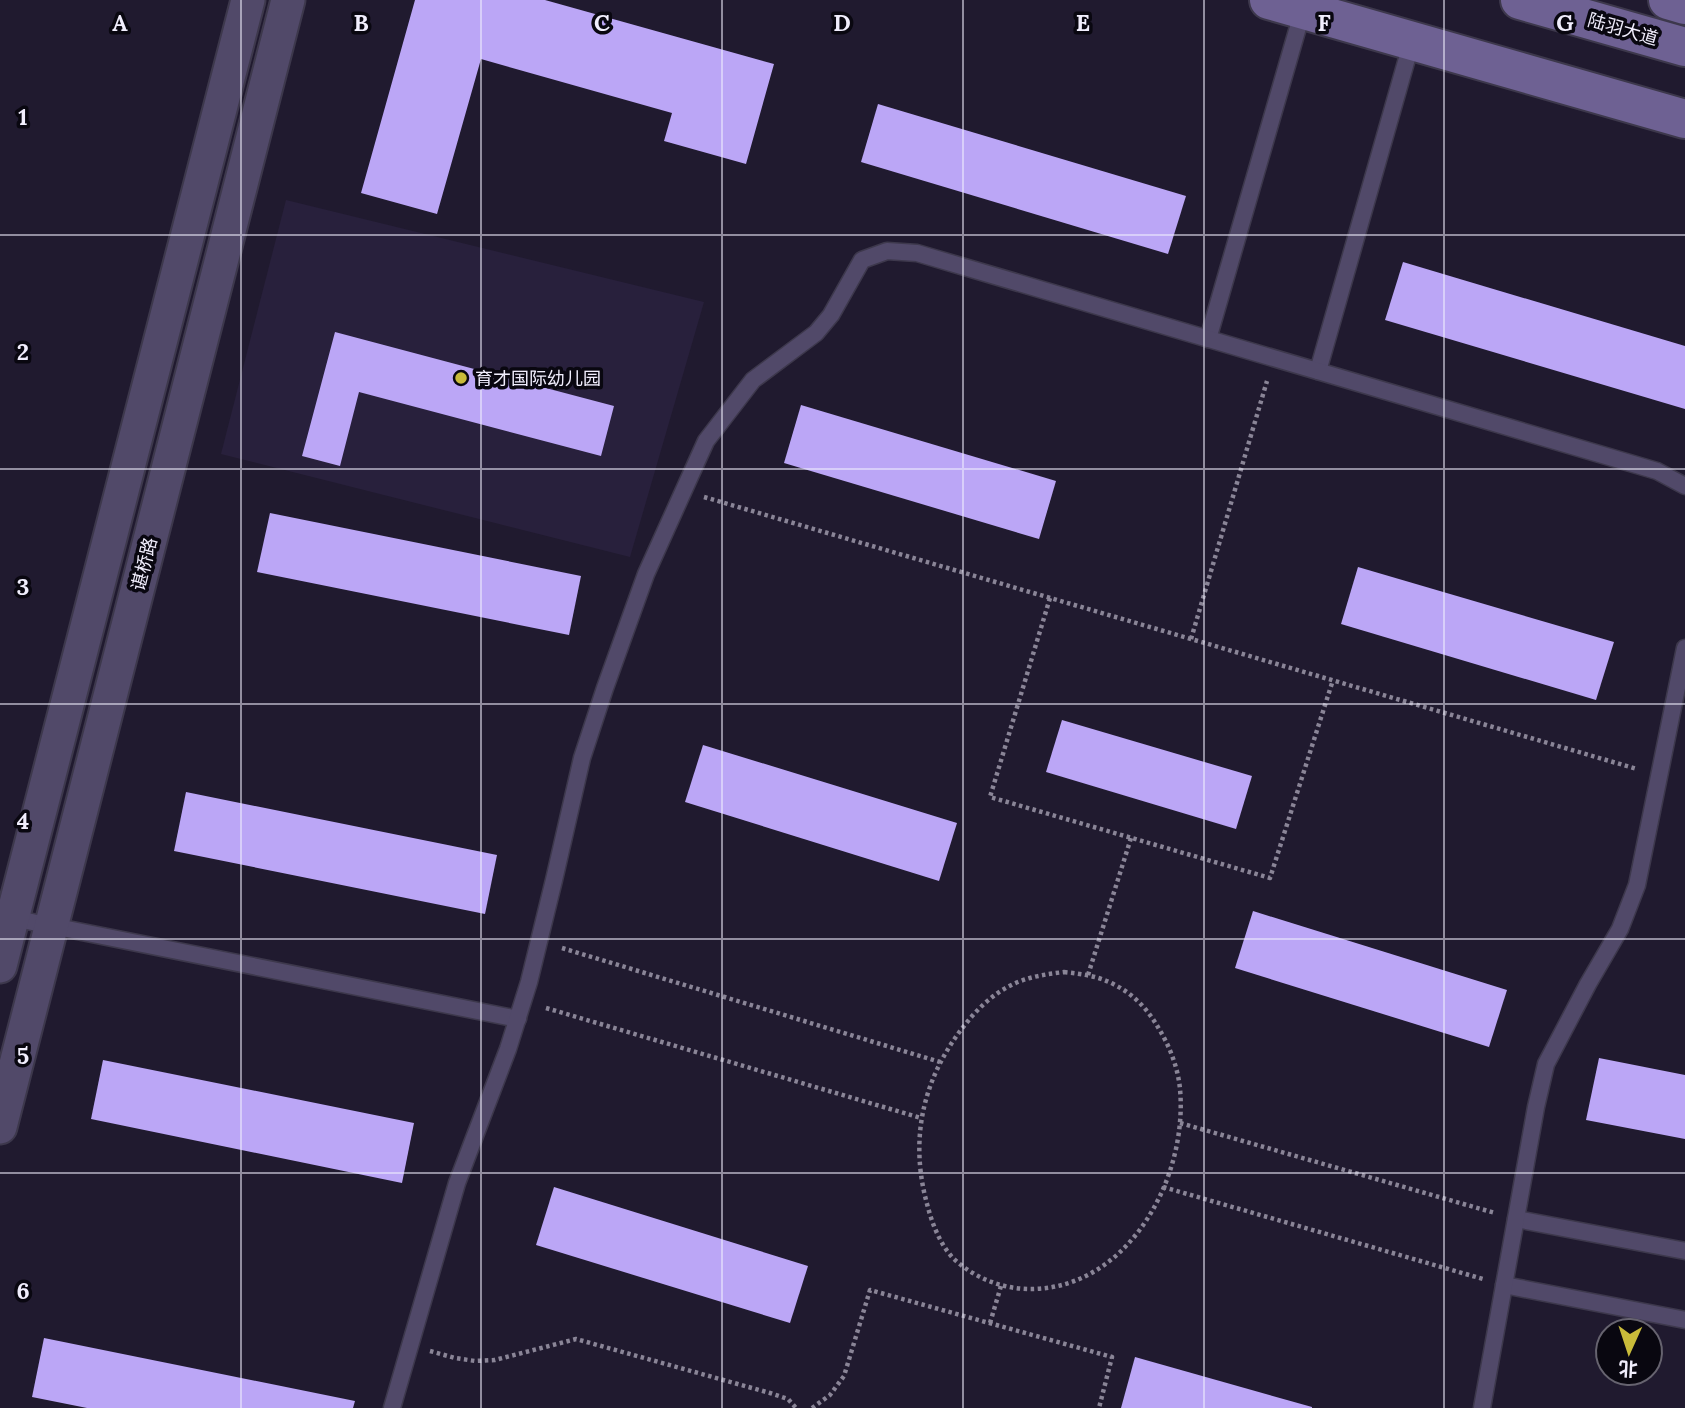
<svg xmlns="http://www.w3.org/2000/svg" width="1685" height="1408" viewBox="0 0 1685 1408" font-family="Lora,'Noto Sans SC',serif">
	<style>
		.built { fill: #28203c }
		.building { fill: #bba6f6 }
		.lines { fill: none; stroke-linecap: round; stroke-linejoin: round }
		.service-casing { stroke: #3d384c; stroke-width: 19 }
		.minor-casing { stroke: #3d384c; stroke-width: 37 }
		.secondary-casing { stroke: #3d384c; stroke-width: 42 }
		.path { stroke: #8a8597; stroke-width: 4.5; stroke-dasharray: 3.5 3.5; stroke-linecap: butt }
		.service { stroke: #514969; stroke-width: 16 }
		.minor { stroke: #514969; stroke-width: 33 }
		.secondary { stroke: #6e6193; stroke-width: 38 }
		.grid { fill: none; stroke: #f1eefd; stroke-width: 2; stroke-opacity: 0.55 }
		.poi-dot { fill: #c9bb3a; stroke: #090710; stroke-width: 2.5 }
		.labels { text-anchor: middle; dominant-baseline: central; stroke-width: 7; stroke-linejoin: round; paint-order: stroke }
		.street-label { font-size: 18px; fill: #f1eefd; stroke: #090710 }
		.poi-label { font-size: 18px; fill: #f1eefd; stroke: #090710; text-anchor: start }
		.grid-label { font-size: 23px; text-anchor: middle; font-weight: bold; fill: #f1eefd; stroke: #090710; stroke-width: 7; stroke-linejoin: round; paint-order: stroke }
	</style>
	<rect width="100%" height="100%" fill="#201a2f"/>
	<!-- built -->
	<path class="built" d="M286 200 704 302 630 557 221 454Z"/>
	<!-- building -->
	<g class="building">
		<path d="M415 0H545L774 64 746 164 664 141 672 113 481 59 437 214 361 193Z"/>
		<path d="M878 104 1186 196 1168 254 861 162Z"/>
		<path d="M1403 262 1685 346V409L1385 320Z"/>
		<path d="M335 332 614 406 601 456 359 392 340 466 302 456Z"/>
		<path d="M801 405 1056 481 1039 539 784 463Z"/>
		<path d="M270 513 581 576 569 635 257 572Z"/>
		<path d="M1358 567 1614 642 1596 700 1341 624Z"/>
		<path d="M1062 720 1252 776 1236 829 1046 772Z"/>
		<path d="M703 745 957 823 939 881 685 802Z"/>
		<path d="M186 792 497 855 485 914 174 851Z"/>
		<path d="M1253 911 1507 990 1489 1047 1235 968Z"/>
		<path d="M1599 1058 1685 1075V1139L1586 1120Z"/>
		<path d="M103 1060 414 1123 402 1183 91 1119Z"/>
		<path d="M554 1187 808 1266 790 1323 536 1245Z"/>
		<path d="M44 1338 355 1401 353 1408H87L32 1397Z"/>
		<path d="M1135 1357 1312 1407V1408H1121Z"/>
	</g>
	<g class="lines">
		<!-- service casing -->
		<g class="service-casing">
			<g id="service">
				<path d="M1208 339 1303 10"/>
				<path d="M1318 371 1412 41"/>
				<path d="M12 918 518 1019"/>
				<path d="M1516 1219 1685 1251"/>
				<path d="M1504 1285 1685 1320"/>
				<path d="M392 1408 457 1183 508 1049 529 982 554 880 582 758 605 688 646 574 706 441 753 380 816 333 831 315 862 260 887 251 917 253 1657 471 1685 486"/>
				<path d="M1482 1408 1536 1107 1546 1064 1588 984 1620 929 1637 885 1685 648"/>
			</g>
		</g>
		<!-- minor casing -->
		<g class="minor-casing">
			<g id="minor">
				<path d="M0 966 248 0"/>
				<path d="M0 1127 288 0"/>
			</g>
		</g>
		<!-- secondary casing -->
		<g class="secondary-casing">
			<g id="secondary">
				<path d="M1269 0 1685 119"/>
				<path d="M1520 0 1685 47"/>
				<path d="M1668 0 1685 5"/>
			</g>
		</g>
		<!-- path -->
		<g class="path">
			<path d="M704 497 1637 769"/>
			<path d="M1050 598 990 797 1270 878 1333 680"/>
			<path d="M1191 639 1267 381"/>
			<path d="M562 948 940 1062"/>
			<path d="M1064 972C1082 974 1099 976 1115 985 1135 995 1149 1011 1159 1029 1170 1047 1178 1068 1180 1089 1188 1177 1130 1286 1034 1289 1004 1290 973 1278 952 1257 938 1241 931 1220 926 1200 909 1134 925 1073 968 1021 981 1005 998 990 1018 982 1033 976 1048 974 1064 972Z"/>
			<path d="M1088 975 1131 838"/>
			<path d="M546 1008 921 1118"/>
			<path d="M1180 1123 1495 1213"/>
			<path d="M1163 1187 1483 1279"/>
			<path d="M990 1323 1001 1286"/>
			<path d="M430 1351 455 1358 475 1361 495 1360 576 1339 770 1393 788 1399 796 1408"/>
			<path d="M812 1408 830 1395 844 1376 870 1290 1112 1357 1099 1408"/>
		</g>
		<!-- service -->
		<use href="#service" class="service"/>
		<!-- minor -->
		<use href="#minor" class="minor"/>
		<!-- secondary -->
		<use href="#secondary" class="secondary"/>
	</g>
	<!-- grid -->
	<path class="grid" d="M241 0V1408M481 0V1408M722 0V1408M963 0V1408M1204 0V1408M1444 0V1408M0 235H1685M0 469H1685M0 704H1685M0 939H1685M0 1173H1685"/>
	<!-- markers -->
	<circle class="poi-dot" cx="461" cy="378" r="7"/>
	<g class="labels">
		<!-- street labels -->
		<g class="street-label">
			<text transform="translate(1623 29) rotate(16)">陆羽大道</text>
			<text transform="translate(144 564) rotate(-76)">谌桥路</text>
		</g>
		<!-- poi labels -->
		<g class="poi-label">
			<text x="475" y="378">育才国际幼儿园</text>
		</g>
	</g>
	<g class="grid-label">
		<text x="120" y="31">A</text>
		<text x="361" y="31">B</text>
		<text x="602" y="31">C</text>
		<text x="842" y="31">D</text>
		<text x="1083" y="31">E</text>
		<text x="1324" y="31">F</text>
		<text x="1565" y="31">G</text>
		<text x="23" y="125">1</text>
		<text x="23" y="360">2</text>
		<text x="23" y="595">3</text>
		<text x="23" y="829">4</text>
		<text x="23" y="1064">5</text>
		<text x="23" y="1299">6</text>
	</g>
	<!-- north arrow -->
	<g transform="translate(1629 1352) rotate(183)"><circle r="33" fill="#090710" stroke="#66636f" stroke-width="2"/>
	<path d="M0-5L12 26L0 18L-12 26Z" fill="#c9bb3a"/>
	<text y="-10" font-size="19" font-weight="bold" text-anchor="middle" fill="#f1eefd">北</text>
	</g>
</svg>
